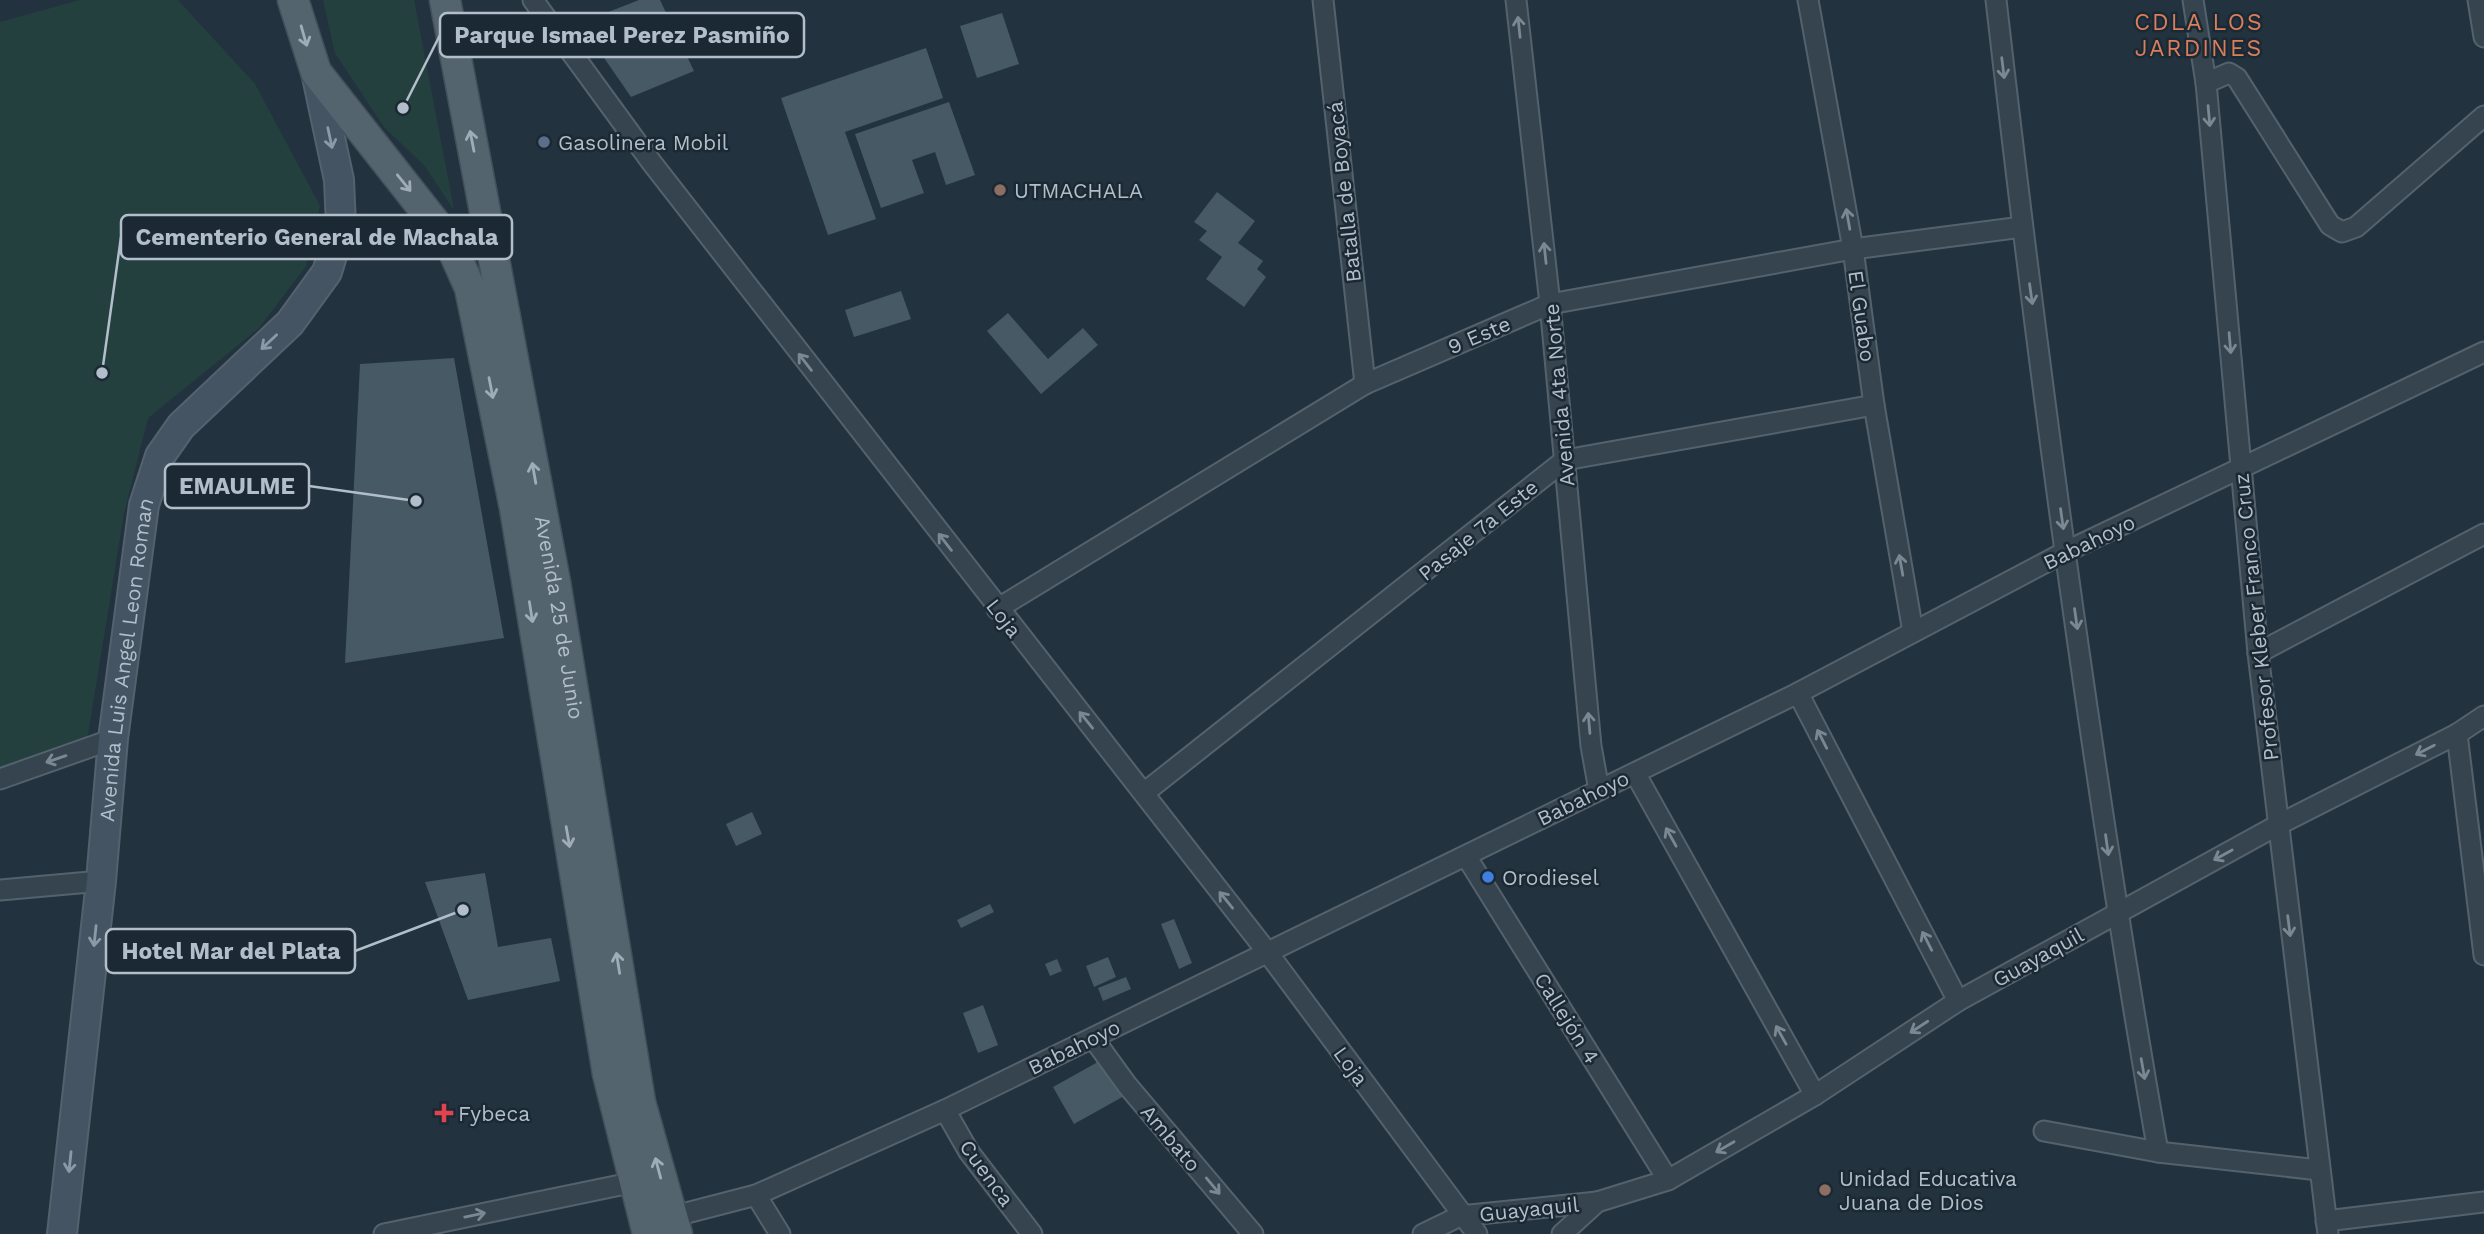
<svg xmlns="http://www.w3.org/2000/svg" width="2484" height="1234" viewBox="0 0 2484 1234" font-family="'Work Sans',sans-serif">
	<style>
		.green { fill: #24403e }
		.building { fill: #465965 }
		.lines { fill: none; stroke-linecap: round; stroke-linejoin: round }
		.minor-casing { stroke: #54626d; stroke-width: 23 }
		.secondary-casing { stroke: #54626d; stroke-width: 32 }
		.primary-casing { stroke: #42505b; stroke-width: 33 }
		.minor { stroke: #36444f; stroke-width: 19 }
		.secondary { stroke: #445462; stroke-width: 28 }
		.primary { stroke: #54646f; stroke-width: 30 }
		.oneway { stroke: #7a8893 }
		.oneway2 { stroke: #9fadb8 }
		.oneway3 { stroke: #8c9aa6 }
		.service-dot { fill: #5c6f8a; stroke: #1b2934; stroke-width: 2.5 }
		.education-dot { fill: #8d6e63; stroke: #1b2934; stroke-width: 2.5 }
		.shop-dot { fill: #3f7fe0; stroke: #1b2934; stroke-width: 2.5 }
		.health-dot { fill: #e0444e; stroke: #1b2934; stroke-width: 2.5 }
		.labels { text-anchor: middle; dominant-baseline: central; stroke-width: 5; stroke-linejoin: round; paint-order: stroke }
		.poi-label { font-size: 21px; fill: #b2bfca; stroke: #1b2934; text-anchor: start }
		.street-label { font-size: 21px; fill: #b2bfca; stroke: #1b2934 }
		.neighbourhood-label { font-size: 23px; letter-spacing: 2px; fill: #db7e5c; stroke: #1b2934 }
		.leader { fill: none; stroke: #b2bfca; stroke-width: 2.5 }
		.callout-dot { fill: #b2bfca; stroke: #1b2934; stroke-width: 2.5 }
		.callout { fill: #1b2934; stroke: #b2bfca; stroke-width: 2.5 }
		.callout-label { font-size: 23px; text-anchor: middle; font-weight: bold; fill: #b2bfca }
	</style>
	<rect width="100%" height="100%" fill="#22333f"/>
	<!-- green -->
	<g class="green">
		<path d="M80 0H178L255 84 320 206 306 266 259 328 148 418 124 513 86 747 0 778V22Z"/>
		<path d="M323 0H414L454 210 425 166 384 127 335 53Z"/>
	</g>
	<!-- building -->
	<g class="building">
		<path d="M639 0H660L694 71 631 97 580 23Z"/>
		<path d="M1002 13 1019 64 977 78 960 26Z"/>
		<path d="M926 48 943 98 845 132 876 219 828 235 781 98Z"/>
		<path d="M949 102 975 175 946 185 935 152 912 160 924 193 881 208 855 134Z"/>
		<path d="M1217 192 1255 221 1238 243 1263 261 1257 269 1266 277 1244 307 1206 279 1222 257 1199 240 1207 231 1194 222Z"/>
		<path d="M901 291 911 319 854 337 845 310Z"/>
		<path d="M1008 313 1048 359 1083 328 1098 345 1041 394 987 331Z"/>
		<path d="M454 358 504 638 345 663 360 364Z"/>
		<path d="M752 812 762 834 736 846 726 824Z"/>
		<path d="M485 873 498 947 551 938 560 981 468 1000 425 882Z"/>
		<path d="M990 904 994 912 961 928 957 920Z"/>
		<path d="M1174 919 1192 963 1179 969 1161 924Z"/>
		<path d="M1108 957 1116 977 1094 987 1086 966Z"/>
		<path d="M1057 959 1062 971 1050 976 1045 964Z"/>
		<path d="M1126 977 1131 989 1103 1001 1098 988Z"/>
		<path d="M983 1005 998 1045 978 1053 963 1013Z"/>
		<path d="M1105 1058 1126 1095 1074 1124 1053 1087Z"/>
	</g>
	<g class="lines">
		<!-- minor casing -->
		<g class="minor-casing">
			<g id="minor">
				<path d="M533 0 652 163 1268 953 1477 1234"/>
				<path d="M1323 0 1365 384"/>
				<path d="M1516 0 1550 304 1591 746 1599 790"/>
				<path d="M1808 0 1853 249 1874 405 1913 632"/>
				<path d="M1996 0C2040 385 2091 770 2158 1152"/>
				<path d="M2193 0 2206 83 2258 653 2328 1234"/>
				<path d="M2478 0 2484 37"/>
				<path d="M2206 83 2229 73 2237 78 2330 225 2342 232 2356 227 2484 116"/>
				<path d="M997 609 1365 384 1550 304 1853 249 2022 227"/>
				<path d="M2258 653 2484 534"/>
				<path d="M1798 693 1958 1001"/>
				<path d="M2457 734 2484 955"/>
				<path d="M1635 773 1815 1095"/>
				<path d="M0 779 113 739"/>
				<path d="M1144 793 1565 460 1874 405"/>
				<path d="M1466 856 1668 1180"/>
				<path d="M0 890 101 881"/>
				<path d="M1093 1038 1127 1085 1253 1234"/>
				<path d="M945 1110 969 1152 1032 1234"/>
				<path d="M2044 1131 2158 1152 2319 1170"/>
				<path d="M756 1195 780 1234"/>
				<path d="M671 1217 756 1195 945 1110 1798 693 2067 551 2484 352"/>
				<path d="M2326 1221 2484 1202"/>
				<path d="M384 1234 635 1182"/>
				<path d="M1423 1234 1460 1216 1597 1202"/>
				<path d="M1562 1234 1597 1202 1668 1180 1815 1095 1958 1001 2276 826 2457 734 2484 716"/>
			</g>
		</g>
		<!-- secondary casing -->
		<g class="secondary-casing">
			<g id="secondary">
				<path id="s1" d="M62 1234 101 881 113 739 144 505 160 456 181 426 290 323 327 272 341 226 339 180 316 72"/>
			</g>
		</g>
		<!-- primary casing -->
		<g class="primary-casing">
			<g id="primary">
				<path d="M293 0 316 72 449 241 470 288 515 508 608 1074 648 1234"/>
				<path id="s2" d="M445 0 555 582 640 1102 677 1234"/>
			</g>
		</g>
		<!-- minor -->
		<use href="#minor" class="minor"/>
		<!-- secondary -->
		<use href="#secondary" class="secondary"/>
		<!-- primary -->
		<use href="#primary" class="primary"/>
	</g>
	<!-- one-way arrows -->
	<defs><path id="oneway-shaft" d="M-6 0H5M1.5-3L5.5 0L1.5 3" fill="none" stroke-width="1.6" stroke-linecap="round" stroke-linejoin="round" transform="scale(1.75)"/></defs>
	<g class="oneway">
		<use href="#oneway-shaft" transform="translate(1519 27) rotate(-96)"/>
		<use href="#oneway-shaft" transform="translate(2003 68) rotate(83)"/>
		<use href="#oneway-shaft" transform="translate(2209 116) rotate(85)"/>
		<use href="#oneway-shaft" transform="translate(1848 219) rotate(-100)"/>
		<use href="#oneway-shaft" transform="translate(1545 253) rotate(-96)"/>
		<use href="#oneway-shaft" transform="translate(2031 294) rotate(82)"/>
		<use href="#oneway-shaft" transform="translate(2230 343) rotate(85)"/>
		<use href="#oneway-shaft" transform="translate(805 362) rotate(-128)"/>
		<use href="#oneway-shaft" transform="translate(2062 519) rotate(82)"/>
		<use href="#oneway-shaft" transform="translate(945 542) rotate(-128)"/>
		<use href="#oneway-shaft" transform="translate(1901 565) rotate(-100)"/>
		<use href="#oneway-shaft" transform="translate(2076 619) rotate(82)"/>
		<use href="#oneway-shaft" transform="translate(1086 720) rotate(-129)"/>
		<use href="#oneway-shaft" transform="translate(1589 723) rotate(-95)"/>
		<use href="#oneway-shaft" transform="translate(1822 739) rotate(-117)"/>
		<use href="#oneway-shaft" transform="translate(2425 750) rotate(153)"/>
		<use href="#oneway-shaft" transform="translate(56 759) rotate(161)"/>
		<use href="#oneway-shaft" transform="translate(1671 837) rotate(-119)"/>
		<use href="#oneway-shaft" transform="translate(2107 845) rotate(82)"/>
		<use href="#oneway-shaft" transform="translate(2223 855) rotate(151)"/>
		<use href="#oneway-shaft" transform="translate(1226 900) rotate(-129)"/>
		<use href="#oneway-shaft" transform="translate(2289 926) rotate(83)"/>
		<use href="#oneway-shaft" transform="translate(1927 941) rotate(-117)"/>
		<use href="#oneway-shaft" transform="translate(1919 1027) rotate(147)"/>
		<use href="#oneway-shaft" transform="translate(1781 1035) rotate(-119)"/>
		<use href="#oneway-shaft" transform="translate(2143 1069) rotate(80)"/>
		<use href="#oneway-shaft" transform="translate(1725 1147) rotate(150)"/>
		<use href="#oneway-shaft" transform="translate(1213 1186) rotate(50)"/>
		<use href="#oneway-shaft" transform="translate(475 1215) rotate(-12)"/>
	</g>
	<g class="oneway2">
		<use href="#oneway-shaft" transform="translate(304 36) rotate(74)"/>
		<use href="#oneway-shaft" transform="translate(472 141) rotate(-101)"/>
		<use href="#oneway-shaft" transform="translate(404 183) rotate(51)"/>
		<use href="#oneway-shaft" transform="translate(491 388) rotate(79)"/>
		<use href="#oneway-shaft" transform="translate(534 473) rotate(-100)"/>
		<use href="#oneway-shaft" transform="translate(531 612) rotate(81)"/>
		<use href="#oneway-shaft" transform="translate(568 837) rotate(80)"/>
		<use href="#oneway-shaft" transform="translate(618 963) rotate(-99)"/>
		<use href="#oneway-shaft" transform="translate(658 1168) rotate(-105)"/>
	</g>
	<g class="oneway3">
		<use href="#oneway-shaft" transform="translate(330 138) rotate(78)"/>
		<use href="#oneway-shaft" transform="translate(269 342) rotate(137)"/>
		<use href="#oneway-shaft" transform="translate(95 936) rotate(96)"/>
		<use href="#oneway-shaft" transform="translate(70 1162) rotate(96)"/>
	</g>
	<!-- markers -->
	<circle class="service-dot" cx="544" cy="142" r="7"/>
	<g class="education-dot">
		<circle cx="1000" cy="190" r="7"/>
		<circle cx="1825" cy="1190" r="7"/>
	</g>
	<circle class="shop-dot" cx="1488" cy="877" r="7"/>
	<path class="health-dot" d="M440.5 1102.5h7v7h7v7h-7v7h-7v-7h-7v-7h7z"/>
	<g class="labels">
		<!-- poi labels -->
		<g class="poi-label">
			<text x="558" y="142">Gasolinera Mobil</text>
			<text x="1014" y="190">UTMACHALA</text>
			<text x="1502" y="877">Orodiesel</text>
			<text x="458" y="1113">Fybeca</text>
			<text x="1839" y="1178">Unidad Educativa<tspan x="1839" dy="24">Juana de Dios</tspan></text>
		</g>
		<!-- street labels -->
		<g class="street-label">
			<text transform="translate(1344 192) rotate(-96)">Batalla de Boyacá</text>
			<text transform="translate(1862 316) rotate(82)">El Guabo</text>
			<text transform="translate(1479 335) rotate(-23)">9 Este</text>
			<text transform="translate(1559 395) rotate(-95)">Avenida 4ta Norte</text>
			<text transform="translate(1478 530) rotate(-39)">Pasaje 7a Este</text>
			<text transform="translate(2089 542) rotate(-26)">Babahoyo</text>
			<text transform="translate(2256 617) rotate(-96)">Profesor Kleber Franco Cruz</text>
			<text stroke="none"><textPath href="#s2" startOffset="628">Avenida 25 de Junio</textPath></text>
			<text transform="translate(1004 618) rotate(52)">Loja</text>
			<text stroke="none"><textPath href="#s1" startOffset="578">Avenida Luis Angel Leon Roman</textPath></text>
			<text transform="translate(1583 798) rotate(-26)">Babahoyo</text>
			<text transform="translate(2038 957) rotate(-29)">Guayaquil</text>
			<text transform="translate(1567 1018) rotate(58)">Callejón 4</text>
			<text transform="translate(1074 1047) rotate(-26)">Babahoyo</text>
			<text transform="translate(1351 1066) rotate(54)">Loja</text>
			<text transform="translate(1171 1138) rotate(50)">Ambato</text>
			<text transform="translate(987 1173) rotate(54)">Cuenca</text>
			<text transform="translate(1529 1209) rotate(-6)">Guayaquil</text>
		</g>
		<!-- neighbourhood labels -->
		<g class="neighbourhood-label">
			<text x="2199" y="22">CDLA LOS<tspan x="2199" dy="26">JARDINES</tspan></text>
		</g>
	</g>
	<!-- callouts -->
	<path class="leader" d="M403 108L440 35M102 373L121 237M416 501L309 486M463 910L355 951"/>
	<g class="callout-dot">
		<circle cx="403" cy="108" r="7"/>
		<circle cx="102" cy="373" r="7"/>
		<circle cx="416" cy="501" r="7"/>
		<circle cx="463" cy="910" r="7"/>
	</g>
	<g class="callout">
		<rect x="440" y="13" width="364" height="44" rx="7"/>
		<rect x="121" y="215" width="391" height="44" rx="7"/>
		<rect x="165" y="464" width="144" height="44" rx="7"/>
		<rect x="106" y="929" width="249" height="44" rx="7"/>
	</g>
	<g class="callout-label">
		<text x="622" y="43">Parque Ismael Perez Pasmiño</text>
		<text x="317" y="245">Cementerio General de Machala</text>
		<text x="237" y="494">EMAULME</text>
		<text x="231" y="959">Hotel Mar del Plata</text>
	</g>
</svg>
